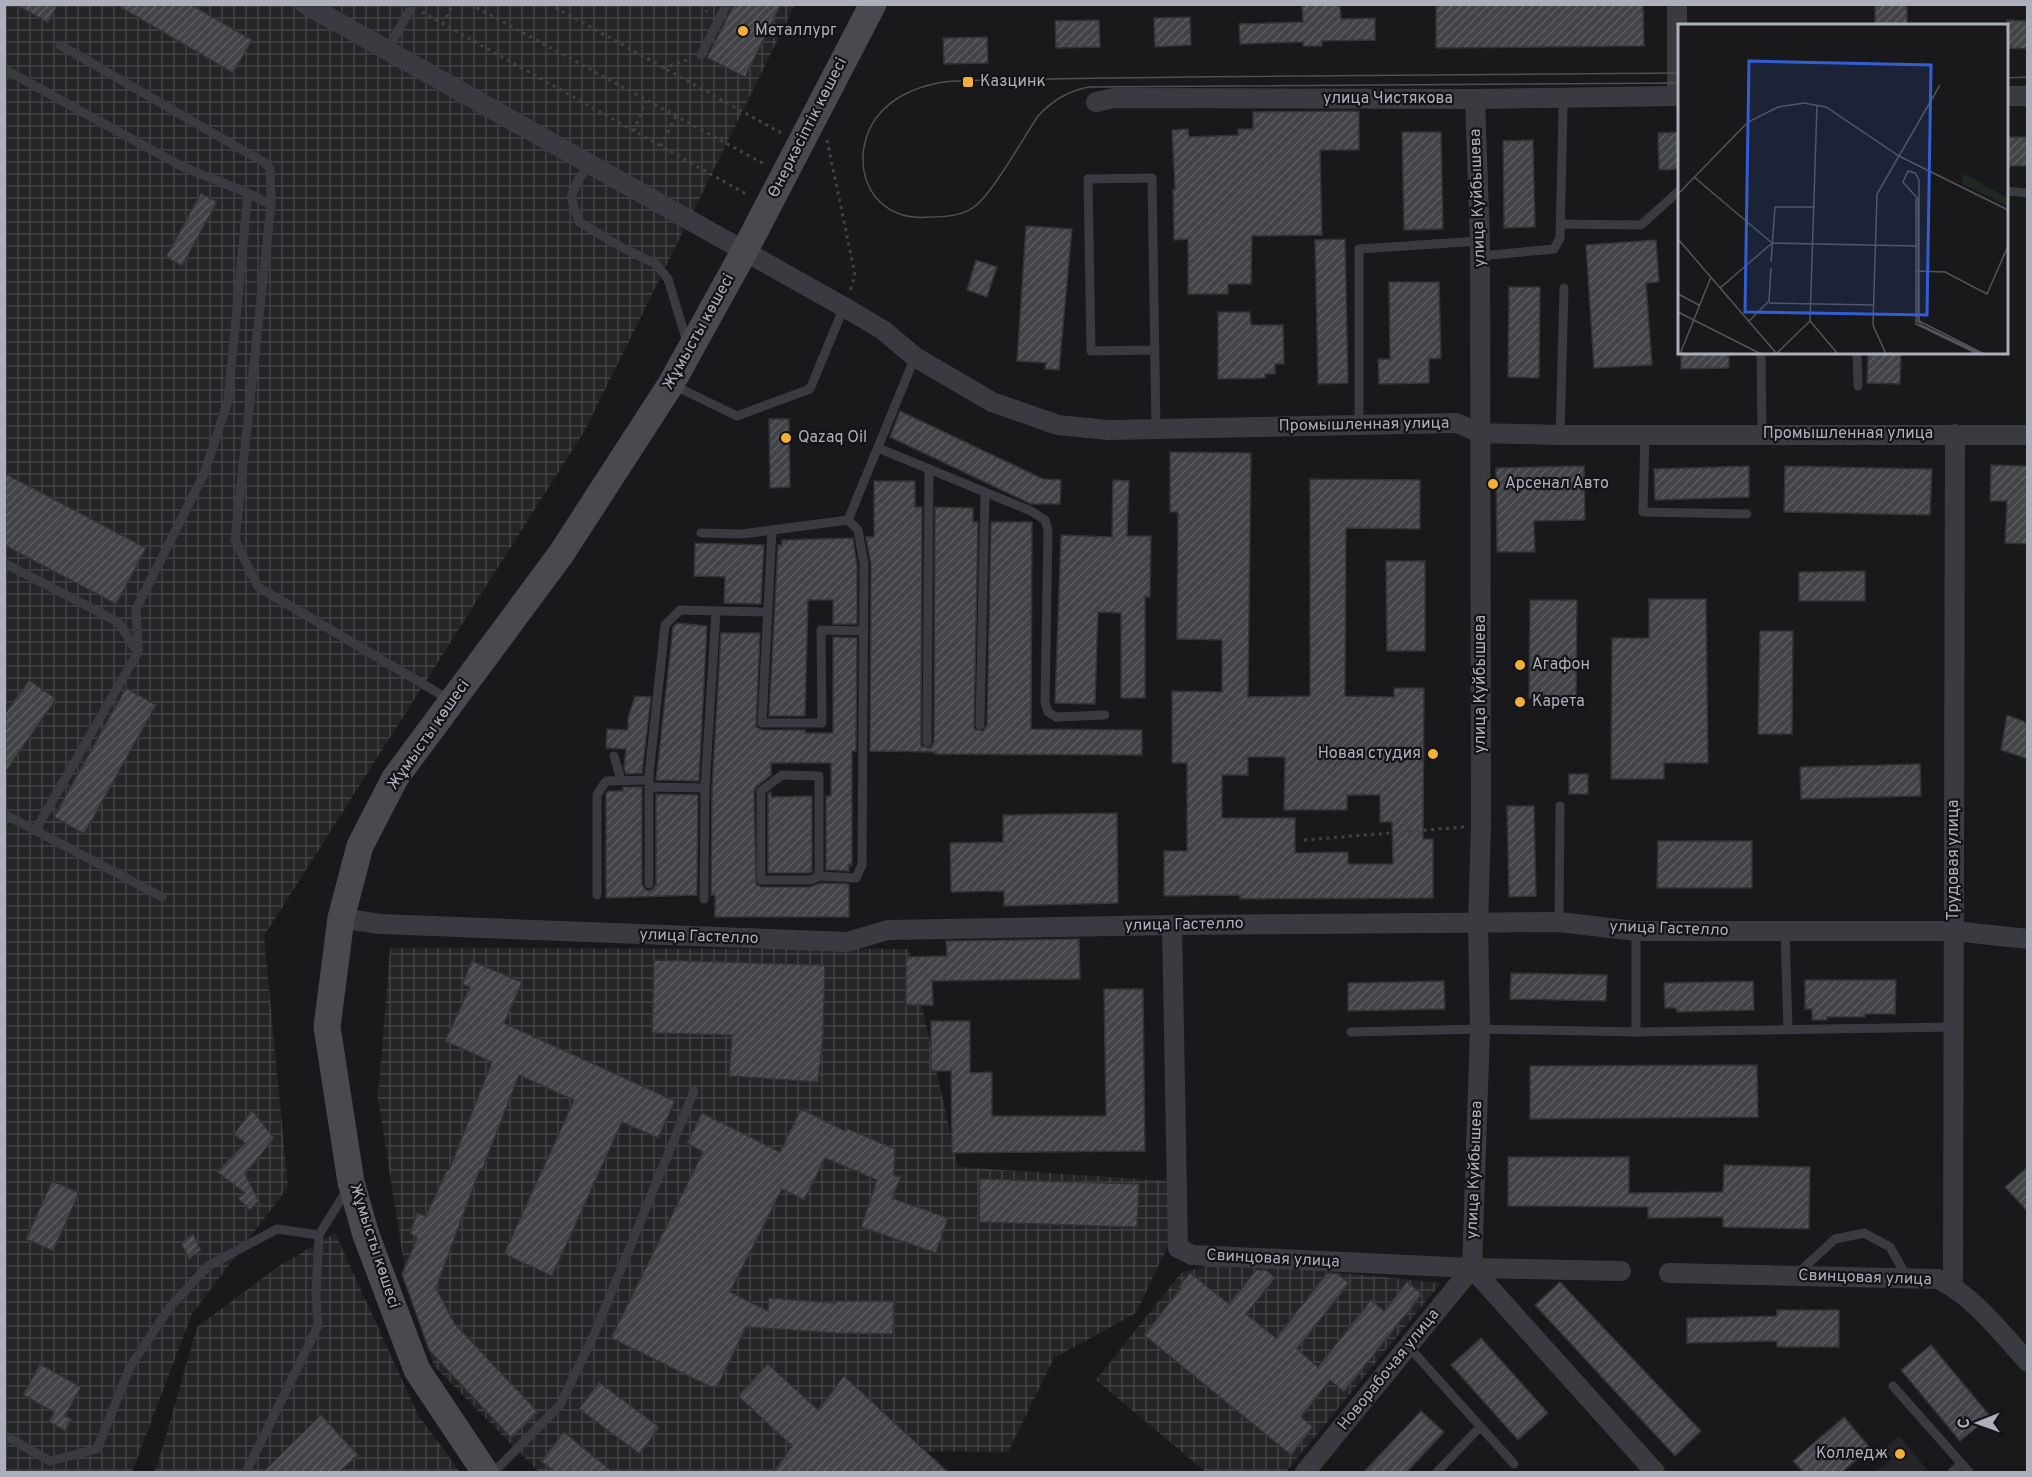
<svg xmlns="http://www.w3.org/2000/svg" width="2032" height="1477" viewBox="0 0 2032 1477" font-family="Overpass,sans-serif">
	<style>
		.built { fill: #252528 }
		.industrial { fill: url(#industrial-grid) }
		.building { fill: url(#building-hatch); stroke: #333337; stroke-width: 1.5; fill-rule: evenodd }
		.lines { fill: none; stroke-linecap: round; stroke-linejoin: round }
		.path { stroke: #404247; stroke-width: 3; stroke-dasharray: 3 4.5; stroke-linecap: butt }
		.service { stroke: #3a3b40; stroke-width: 9 }
		.minor { stroke: #3a3b40; stroke-width: 20 }
		.secondary { stroke: #484a50; stroke-width: 27 }
		.tram { stroke: #4d4f55; stroke-width: 1.5 }
		.poi-dot { fill: #f3af39; stroke: #141416; stroke-width: 2 }
		.labels { text-anchor: middle; dominant-baseline: central; stroke-width: 4.5; stroke-linejoin: round; paint-order: stroke }
		.poi-label { font-size: 16px; fill: #abb0bb; stroke: #141416; text-anchor: start }
		.street-label { font-size: 16px; fill: #abb0bb; stroke: #141416 }
		.inset-road { fill: none; stroke: #53555b; stroke-width: 1.5 }
		.view { fill: #325dd4; fill-opacity: 0.15; stroke: #325dd4; stroke-width: 3 }
		.inset-edge { fill: none; stroke: #abb0bb; stroke-width: 3 }
	</style>
	<defs>
		<pattern id="industrial-grid" width="8" height="8" patternUnits="userSpaceOnUse" patternTransform="scale(1.5)"><rect width="8" height="8" fill="#252528"/><path d="M0 4h8M4 0v8" fill="none" stroke="#424245"/></pattern>
		<pattern id="building-hatch" width="6" height="6" patternUnits="userSpaceOnUse" patternTransform="scale(1.5)"><rect width="6" height="6" fill="#434448"/><path d="M-1 1l2-2M0 6l6-6M5 7l2-2" fill="none" stroke="#5b5c60"/></pattern>
	</defs>
	<rect width="100%" height="100%" fill="#19191b"/>
	<!-- built -->
	<path class="built" d="M1899 1436 1929 1472H1875L1892 1459 1884 1449Z"/>
	<!-- industrial -->
	<g class="industrial">
		<path d="M5 5H795L585 430 264 936 288 1187 192 1314 132 1472H5Z"/>
		<path d="M390 948 909 949 958 1167 1169 1181 1172 1237 1136 1313 1054 1358 1008 1452 907 1451 891 1472H539L434 1366 406 1277 378 1098Z"/>
		<path d="M335 1233 418 1415 460 1472H154L161 1453 197 1327 279 1266Z"/>
		<path d="M1213 1264 1263 1265 1441 1283 1286 1472H1206L1096 1380 1181 1273Z"/>
	</g>
	<!-- building -->
	<g class="building">
		<path d="M15 4H58L48 23Z"/>
		<path d="M115 4H190L252 40 233 73Z"/>
		<path d="M734 4H781L745 77 707 58Z"/>
		<path d="M1302 4H1340L1341 19 1375 18V40L1322 41V46H1303V42L1240 44 1239 24 1303 22Z"/>
		<path d="M1436 4H1643L1644 46 1436 48Z"/>
		<rect x="1875" y="4" width="32" height="22"/>
		<path d="M1190 17 1191 45 1155 47 1154 18Z"/>
		<path d="M1099 20 1100 47 1056 48 1055 21Z"/>
		<path d="M2007 20 2028 21V49L2007 48Z"/>
		<path d="M987 37 988 63 944 64 943 38Z"/>
		<path d="M1359 111V150H1320L1322 235 1252 236 1251 284H1228V294H1188V239L1174 240 1173 190H1175L1172 130 1188 129 1189 137 1238 135V129H1253V112Z"/>
		<path d="M1402 132H1441L1443 229 1404 230Z"/>
		<path d="M1680 132V169L1659 170 1658 133Z"/>
		<rect x="2007" y="137" width="21" height="29"/>
		<path d="M1533 140 1535 227 1504 228 1503 141Z"/>
		<path d="M201 193 217 202 182 266 166 257Z"/>
		<path d="M1026 226 1072 229 1059 370 1045 369 1046 363 1017 361Z"/>
		<path d="M1345 239 1348 383 1318 384 1315 240Z"/>
		<path d="M1656 240 1659 282 1646 283 1652 365 1594 368 1586 245Z"/>
		<path d="M976 260 997 267 987 297 967 290Z"/>
		<path d="M1389 282H1439L1441 358 1429 359V383L1379 384 1378 359H1390Z"/>
		<path d="M1509 287H1540L1539 378 1508 377Z"/>
		<path d="M1218 312H1250L1251 325H1283L1284 364H1275V374H1265V378L1218 379Z"/>
		<path d="M1681 352H1729V368L1681 369Z"/>
		<path d="M1868 352H1901L1900 384 1867 383Z"/>
		<path d="M900 411 1043 479 1061 480 1060 504H1031L890 437Z"/>
		<path d="M769 419H789L790 487 770 488Z"/>
		<path d="M1170 452 1251 453 1248 697 1310 696V479L1420 480V529L1346 528 1345 696 1394 697V688H1424L1423 839H1433V898L1240 899V895L1164 896V851H1187V763H1172V691L1222 692V640L1177 639 1178 512H1170ZM1248 757H1285L1284 810H1347V795H1380V822H1392L1393 864H1348V852L1295 853V818H1222V775H1248Z"/>
		<path d="M1991 465 2028 466V544L2005 543 2007 501H1990Z"/>
		<path d="M1584 466 1585 520 1534 521 1535 552H1497L1496 468Z"/>
		<path d="M1749 466V497L1655 500 1654 469Z"/>
		<path d="M1785 466 1932 469 1930 515 1784 512Z"/>
		<path d="M4 473 146 548 116 604 4 545Z"/>
		<path d="M1113 480 1129 481 1127 536H1151L1150 597H1145V698H1121V613L1098 612 1095 704 1055 703 1061 535 1112 537Z"/>
		<path d="M874 481H915V507H922L921 746 930 748 934 742 935 507 973 508V522H978L974 729 983 731 987 725 991 522H1032L1031 729 1142 730V755L935 754V752L870 751 871 564 866 537H874Z"/>
		<path d="M853 538 857 565V624H833V600H808L805 716H769L778 545H782V540Z"/>
		<path d="M695 543 764 545 761 604 724 603 725 577 694 576Z"/>
		<path d="M1386 561H1425V651H1387Z"/>
		<path d="M1865 571V601H1799V572Z"/>
		<path d="M1649 599H1706L1708 763H1664V779H1611L1612 638H1649Z"/>
		<path d="M1530 600H1577L1576 699 1529 698Z"/>
		<path d="M677 623 707 626 699 781 656 780 673 627Z"/>
		<path d="M1760 631H1793L1792 734H1758Z"/>
		<path d="M721 633H760L756 727 762 730H805V733H833V637L857 638 856 751H852V865H849V871L826 870V796H831V763H771V775L757 786 754 791 756 884 761 887H811L820 883 849 884V917H715V895H711L712 788Z"/>
		<path d="M29 680 56 699 4 774V715Z"/>
		<path d="M126 688 156 705 84 834 54 817Z"/>
		<path d="M635 696 651 697 642 773 626 774 624 768 626 749 606 748 607 729 628 730V718Z"/>
		<path d="M2007 715 2028 723V759L2001 750Z"/>
		<path d="M1920 764 1921 796 1801 799 1800 767Z"/>
		<rect x="1569" y="774" width="19" height="20"/>
		<path d="M623 787H642V884L644 888 648 891 653 889 656 884V794L698 795 697 895 606 898V793L608 791H623Z"/>
		<path d="M771 792V797L812 796V872L809 873H768V794Z"/>
		<path d="M1507 806H1534L1536 896 1509 897Z"/>
		<path d="M1117 813 1118 903 1004 906V891L951 892 950 843 1003 842V815Z"/>
		<path d="M1658 841H1752V888H1657Z"/>
		<path d="M1079 939 1080 979 932 981 933 1005H906V957L947 956 946 941Z"/>
		<path d="M654 960 825 965 823 1037 818 1082 729 1076 732 1035 652 1033Z"/>
		<path d="M472 961 522 982 504 1023 675 1101 658 1138 622 1122 552 1276 504 1254 574 1100 519 1075 482 1170 480 1169 436 1288 455 1324 538 1412 511 1438 429 1350 402 1274 417 1238 410 1233 417 1213 426 1216 447 1170H449L492 1062 445 1041 470 987 462 984Z"/>
		<path d="M1511 973 1607 975 1606 1001 1510 999Z"/>
		<path d="M1805 980H1896L1895 1014H1865V1017H1827V1020H1812V1009H1805Z"/>
		<path d="M1444 981 1445 1009 1348 1011V983Z"/>
		<path d="M1753 981 1754 1010 1677 1012 1676 1008H1665L1664 983Z"/>
		<path d="M1104 989H1143L1145 1151 952 1153 951 1071H931V1021H970V1073L992 1072V1116H1106Z"/>
		<path d="M1757 1065 1758 1117 1530 1119V1066Z"/>
		<path d="M801 1109 845 1131 846 1128 895 1149 894 1176H901L892 1198 948 1218 936 1253 861 1227 877 1180 825 1158 804 1200 782 1189 730 1292 768 1311 769 1298 835 1303V1301H894L893 1334 836 1333 746 1327 717 1387H711L611 1338 703 1152 687 1143 702 1113 780 1152Z"/>
		<path d="M252 1110 274 1138 245 1174 261 1205 257 1202 250 1210 238 1198 245 1193 217 1172 245 1143 234 1134Z"/>
		<path d="M1508 1157H1629V1193L1723 1192 1724 1165 1810 1167 1809 1229 1723 1227V1217L1648 1218V1207L1508 1206Z"/>
		<path d="M2028 1167V1212L2005 1187Z"/>
		<path d="M980 1179 1139 1184 1137 1227 979 1222Z"/>
		<path d="M52 1181 79 1193 53 1251 26 1239Z"/>
		<path d="M193 1234 201 1250 189 1259 181 1243Z"/>
		<path d="M1256 1270H1266L1275 1278 1246 1314 1276 1338 1327 1273 1338 1274 1349 1283 1297 1349 1318 1367 1371 1300 1384 1311 1407 1282 1422 1294 1344 1392 1330 1380 1301 1417 1313 1427 1291 1455 1144 1335 1181 1288 1179 1287 1190 1273 1229 1304Z"/>
		<path d="M1560 1282 1701 1431 1675 1456 1535 1305Z"/>
		<path d="M1777 1310H1839V1347H1777V1341L1687 1343V1318L1777 1316Z"/>
		<path d="M1481 1338 1548 1413 1518 1440 1451 1365Z"/>
		<path d="M1931 1345 1990 1416 1960 1441 1901 1370Z"/>
		<path d="M40 1364 81 1387 65 1416 72 1419 65 1431 49 1422 54 1412 23 1395Z"/>
		<path d="M768 1364 818 1410 844 1376 949 1473H773L792 1446 738 1396Z"/>
		<path d="M599 1382 659 1427 640 1454 579 1409Z"/>
		<path d="M1421 1411 1444 1432 1406 1473H1363Z"/>
		<path d="M321 1415 358 1455 338 1473H262Z"/>
		<path d="M1844 1417 1870 1448 1841 1473H1804L1793 1461Z"/>
		<path d="M564 1432 614 1473H556L541 1461Z"/>
	</g>
	<g class="lines">
		<!-- path -->
		<g class="path">
			<path d="M470 4 766 165"/>
			<path d="M549 4 781 133"/>
			<path d="M702 4 707 12"/>
			<path d="M422 12 748 195"/>
			<path d="M443 24 453 4"/>
			<path d="M663 68 690 59"/>
			<path d="M634 131 646 100"/>
			<path d="M827 140 855 275 850 291"/>
			<path d="M661 146 676 116"/>
			<path d="M1304 840 1464 827"/>
		</g>
		<!-- service -->
		<g class="service">
			<path d="M60 45 265 163 270 169 271 205"/>
			<path d="M387 51 413 4"/>
			<path d="M701 55 727 4"/>
			<path d="M4 69 183 167 248 193 271 205 235 540 258 587 450 700"/>
			<path d="M590 165 578 180 571 197 579 222 621 247 656 264 668 279 687 342"/>
			<path d="M2006 191 2028 193"/>
			<path d="M1561 224 1641 225 1680 190"/>
			<path d="M1480 256 1554 249 1560 238 1563 109"/>
			<path d="M1155 350 1091 351 1088 179 1152 178 1156 428"/>
			<path d="M1761 352 1762 434"/>
			<path d="M1857 352 1858 386"/>
			<path d="M673 385 737 416 810 389 844 307"/>
			<path d="M1359 425V249L1480 241"/>
			<path d="M1645 434 1643 512 1747 514"/>
			<path d="M1560 435 1564 288"/>
			<path d="M878 448 1031 511 1045 520 1048 530 1045 702 1048 712 1056 717 1105 715"/>
			<path d="M772 530 762 723H822L821 630 864 631"/>
			<path d="M701 533 742 534 848 520 915 357"/>
			<path d="M4 563 118 622 136 650"/>
			<path d="M980 725 985 493"/>
			<path d="M927 742 929 469"/>
			<path d="M614 756 621 780"/>
			<path d="M649 787 705 788 716 611"/>
			<path d="M4 814 162 897"/>
			<path d="M36 829 138 652 136 609 204 474 228 401 248 193"/>
			<path d="M819 876 811 880H761V791L782 775 819 776V876L856 878 862 865 864 564 858 530 848 520"/>
			<path d="M649 884V775L665 625 680 610 767 612"/>
			<path d="M597 895V795L606 781 649 780"/>
			<path d="M704 899 705 788"/>
			<path d="M1559 922 1560 806"/>
			<path d="M1785 931 1788 1030"/>
			<path d="M1351 1032 1480 1029 1636 1032 1954 1027"/>
			<path d="M1636 1032V931"/>
			<path d="M1797 1274 1835 1239 1864 1233 1890 1247 1908 1279"/>
			<path d="M1408 1346 1514 1464"/>
			<path d="M1893 1386 1969 1472"/>
			<path d="M4 1435 50 1461 97 1449 130 1367 169 1308 208 1266 277 1229 319 1235"/>
			<path d="M246 1472 318 1326 316 1295 319 1235 348 1188"/>
			<path d="M494 1472 560 1405 593 1337 694 1091"/>
			<path d="M1437 1472 1480 1427"/>
			<path d="M1952 1472 1961 1464"/>
		</g>
		<!-- minor -->
		<g class="minor">
			<path d="M305 4 844 307 883 330 915 357 992 402 1058 425 1108 430 1456 423 1481 433 1560 435H2028"/>
			<path d="M1677 96V4"/>
			<path d="M2006 96H2028"/>
			<path d="M1096 102 1114 98 1475 99 1680 96"/>
			<path d="M341 918 380 924 847 942 888 930 1172 925 1559 922 1636 931H1954L2028 939"/>
			<path d="M1172 925 1178 1248 1192 1255 1472 1268 1621 1271"/>
			<path d="M1472 1268 1480 1029 1478 923 1481 826 1480 241 1475 99"/>
			<path d="M1472 1268 1655 1472"/>
			<path d="M1669 1273 1938 1279C1975 1297 2000 1332 2028 1362"/>
			<path d="M1953 1287 1955 434"/>
			<path d="M1305 1472 1472 1268"/>
		</g>
		<!-- secondary -->
		<path class="secondary" d="M485 1472 417 1370 366 1235 351 1182 327 1027 341 918 360 846 395 778 561 554 671 384 744 252 873 4"/>
		<!-- tram -->
		<g class="tram">
			<path d="M1680 73C1515 75 1350 76 1185 77 1127 78 1069 78 1011 80 988 81 962 79 938 83 914 88 892 97 876 118 854 149 859 197 897 213 907 217 920 218 930 217 945 217 962 216 974 207 993 193 1023 138 1038 116 1053 100 1068 91 1089 87L1680 83"/>
			<path d="M2006 78 2028 77"/>
		</g>
	</g>
	<!-- markers -->
	<g class="poi-dot">
		<circle cx="743" cy="31" r="6"/>
		<rect x="962" y="76" width="12" height="12" rx="3"/>
		<circle cx="786" cy="438" r="6"/>
		<circle cx="1493" cy="484" r="6"/>
		<circle cx="1520" cy="665" r="6"/>
		<circle cx="1520" cy="702" r="6"/>
		<circle cx="1433" cy="754" r="6"/>
		<circle cx="1900" cy="1454" r="6"/>
	</g>
	<g class="labels">
		<!-- poi labels -->
		<g class="poi-label">
			<text x="755" y="31">Металлург</text>
			<text x="980" y="82">Казцинк</text>
			<text x="798" y="438">Qazaq Oil</text>
			<text x="1505" y="484">Арсенал Авто</text>
			<text x="1532" y="665">Агафон</text>
			<text x="1532" y="702">Карета</text>
			<text x="1421" y="754" text-anchor="end">Новая студия</text>
			<text x="1888" y="1454" text-anchor="end">Колледж</text>
		</g>
		<!-- street labels -->
		<g class="street-label">
			<text x="1388" y="99">улица Чистякова</text>
			<text transform="translate(808 128) rotate(-63)">Өнеркәсіптік көшесі</text>
			<text transform="translate(1478 198) rotate(-92)">улица Куйбышева</text>
			<text transform="translate(699 332) rotate(-61)">Жұмысты көшесі</text>
			<text transform="translate(1364 425) rotate(-1)">Промышленная улица</text>
			<text x="1848" y="434">Промышленная улица</text>
			<text transform="translate(1481 684) rotate(-90)">улица Куйбышева</text>
			<text transform="translate(429 735) rotate(-55)">Жұмысты көшесі</text>
			<text transform="translate(1954 860) rotate(-90)">Трудовая улица</text>
			<text transform="translate(1184 925) rotate(-1)">улица Гастелло</text>
			<text transform="translate(1669 929) rotate(2)">улица Гастелло</text>
			<text transform="translate(699 937) rotate(2)">улица Гастелло</text>
			<text transform="translate(1475 1170) rotate(-88)">улица Куйбышева</text>
			<text transform="translate(374 1246) rotate(72)">Жұмысты көшесі</text>
			<text transform="translate(1273 1259) rotate(3)">Свинцовая улица</text>
			<text transform="translate(1865 1278) rotate(2)">Свинцовая улица</text>
			<text transform="translate(1389 1370) rotate(-51)">Новорабочая улица</text>
		</g>
	</g>
	<!-- overview -->
	<g transform="translate(1678 24)">
		<rect width="330" height="330" fill="#19191b"/>
		<path d="M286 150 330 174V182L283 159Z" fill="#202921"/>
		<path class="inset-road" d="M16 153 94 219M0 170 70 98 100 83 126 79 148 83 221 132 330 186M238 175V300L300 330M0 215 99 330M94 219 238 222M93 238 97 183H137M238 247 267 248 309 270 330 222M42 264 93 220M0 270 21 281M91 279 196 281M0 288 83 330M71 297 91 277 93 244M132 297 160 330M99 329 132 297 139 81M2 330 33 253M208 330 195 301 199 170 262 61M303 330 245 302 240 298V175L225 158 230 147 237 149 241 156V297L306 330"/>
		<path class="view" d="M71 37 253 41 249 291 67 288Z"/>
		<rect width="330" height="330" class="inset-edge"/>
	</g>
	<!-- border -->
	<rect width="2032" height="1477" fill="none" stroke="#abb0bb" stroke-width="12"/>
	<!-- north arrow -->
	<g transform="translate(1978 1423) rotate(269)" stroke="#141416" stroke-width="4.5" paint-order="stroke">
	<path d="M0-4.5L10 22L0 15L-10 22Z" fill="#abb0bb"/>
	<text y="-9" font-size="16" font-weight="bold" text-anchor="middle" fill="#abb0bb">С</text>
	</g>
</svg>
